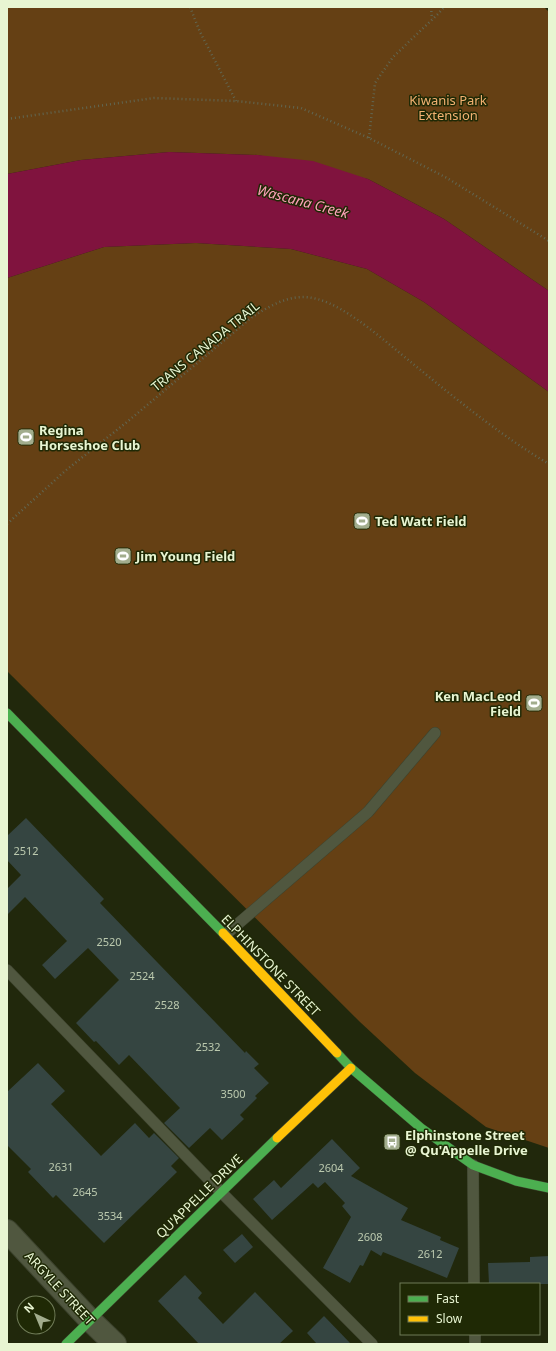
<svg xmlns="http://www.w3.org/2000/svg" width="556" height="1351" viewBox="0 0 556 1351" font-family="'Noto Sans',sans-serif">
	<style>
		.green { fill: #654014 }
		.water { fill: #80133e }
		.building { fill: #354541 }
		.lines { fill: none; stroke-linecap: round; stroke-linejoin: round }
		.lane-casing { stroke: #3d432e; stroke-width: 12 }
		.street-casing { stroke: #3d432e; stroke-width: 24 }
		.fast-casing { stroke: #3d432e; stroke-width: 10 }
		.slow-casing { stroke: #3d432e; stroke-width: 10 }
		.path { stroke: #616652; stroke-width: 2.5; stroke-dasharray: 1 3; stroke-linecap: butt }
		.lane { stroke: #50573f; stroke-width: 11 }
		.street { stroke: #50573f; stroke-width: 22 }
		.fast { stroke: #4caf50; stroke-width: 9 }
		.slow { stroke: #ffc107; stroke-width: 9 }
		.labels { text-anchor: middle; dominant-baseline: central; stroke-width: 3; stroke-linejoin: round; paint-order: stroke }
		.number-label { font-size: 11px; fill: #bbc9ae }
		.park-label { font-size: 13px; fill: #f3b172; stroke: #1f2905 }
		.street-label { font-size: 13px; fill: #e8f5d2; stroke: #1f2905 }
		.poi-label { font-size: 13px; font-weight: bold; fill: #e8f5d2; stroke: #1f2905; text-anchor: start }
		.water-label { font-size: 14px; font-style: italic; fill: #fca1b8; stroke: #1f2905 }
	</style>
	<rect width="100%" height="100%" fill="#21280c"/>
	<!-- green -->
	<g class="green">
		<path d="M7 7H544L549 12V291L444 219 368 179 258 155 169 152 81 160 7 174Z"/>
		<path d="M196 243 291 249 367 269 424 302 549 392V1148L486 1127 415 1073 360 1022 7 671V278L104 247Z"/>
	</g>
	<!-- water -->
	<path class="water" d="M169 152 258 155 313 161 368 179 444 219 549 291V392L424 302 367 269 291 249 196 243 104 247 7 278V174L81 160Z"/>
	<!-- building -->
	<g class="building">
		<path d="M26 818 104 899 100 903 245 1053 246 1051 259 1064 254 1068 269 1083 255 1096 257 1098 240 1115 244 1119 222 1140 210 1128 189 1148 164 1123 180 1108 129 1055 119 1065 96 1041 94 1042 76 1023 119 980 88 948 55 979 42 965 67 941 25 897 7 915V889L21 875 7 860V836Z"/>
		<path d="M38 1063 65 1091 51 1104 101 1156 135 1123 149 1138 154 1133 179 1158 171 1166 177 1172 104 1243 56 1195 53 1198 28 1172 31 1169 7 1145V1092Z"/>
		<path d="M332 1139 360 1168 351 1176 408 1208 401 1220 441 1237 440 1240 459 1248 447 1278 383 1252 381 1256 371 1250 363 1266 360 1265 350 1283 323 1268 351 1217 342 1206 345 1203 325 1182 318 1188 313 1183 272 1220 253 1199 274 1180 281 1188Z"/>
		<path d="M242 1234 253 1247 235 1263 223 1250Z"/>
		<path d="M549 1256V1284H489L488 1263 530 1262V1257Z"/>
		<path d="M185 1275 202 1293 198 1298 223 1324 255 1292 293 1331 279 1344H199L158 1301Z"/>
		<path d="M324 1316 351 1344H317L307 1333Z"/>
	</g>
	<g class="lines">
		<!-- lane casing -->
		<g class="lane-casing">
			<g id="lane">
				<path d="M225 935 368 812 435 733"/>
				<path d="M7 970 221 1192 372 1344"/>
				<path d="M473 1165 474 1284"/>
				<path d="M475 1334V1344"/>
			</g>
		</g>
		<!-- street casing -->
		<g class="street-casing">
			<path id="street" d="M7 1231 90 1320 115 1344"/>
		</g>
		<!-- fast casing -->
		<g class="fast-casing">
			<g id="fast">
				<path d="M7 713 223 933"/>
				<path d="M337 1053 351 1068 421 1128 473 1165 516 1181 549 1188"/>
				<path d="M66 1344 277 1138"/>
			</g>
		</g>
		<!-- slow casing -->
		<g class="slow-casing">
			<g id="slow">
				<path d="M223 933 337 1053"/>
				<path d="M277 1138 351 1068"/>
			</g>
		</g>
		<!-- path -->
		<g class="path">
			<path d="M190 7 200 32 236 101"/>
			<path d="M431 7 432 19"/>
			<path d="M7 119 154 98 236 101 301 108 369 138 447 178 549 241"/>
			<path d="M369 138 375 83 393 57 438 14 444 7"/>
			<path d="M7 524 65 471 127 422 252 317C272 305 292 292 317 299 348 307 387 343 412 363 456 399 500 435 549 464"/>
		</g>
		<!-- lane -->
		<use href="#lane" class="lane"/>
		<!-- street -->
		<use href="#street" class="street"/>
		<!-- fast -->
		<use href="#fast" class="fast"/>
		<!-- slow -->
		<use href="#slow" class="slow"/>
	</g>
	<!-- icons -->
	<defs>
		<g id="stadium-square" transform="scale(0.9)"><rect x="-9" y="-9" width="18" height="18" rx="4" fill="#a2ad8d" stroke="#1f2905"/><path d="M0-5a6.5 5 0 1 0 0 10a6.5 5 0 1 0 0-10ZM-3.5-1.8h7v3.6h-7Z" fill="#fff"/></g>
		<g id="bus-square" transform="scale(0.9)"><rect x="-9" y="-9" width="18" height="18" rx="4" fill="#a2ad8d" stroke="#1f2905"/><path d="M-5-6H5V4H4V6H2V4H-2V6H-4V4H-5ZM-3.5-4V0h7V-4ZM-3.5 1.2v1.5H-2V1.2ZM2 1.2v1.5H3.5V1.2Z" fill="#fff"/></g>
	</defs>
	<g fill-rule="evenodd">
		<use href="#stadium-square" x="26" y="437"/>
		<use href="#stadium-square" x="362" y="521"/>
		<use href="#stadium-square" x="123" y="556"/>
		<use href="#stadium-square" x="534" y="703"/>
		<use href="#bus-square" x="392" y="1142"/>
	</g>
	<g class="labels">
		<!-- number labels -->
		<g class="number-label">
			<text x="26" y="850">2512</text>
			<text x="109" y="941">2520</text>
			<text x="142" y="975">2524</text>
			<text x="167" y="1004">2528</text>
			<text x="208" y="1046">2532</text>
			<text x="233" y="1093">3500</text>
			<text x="61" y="1166">2631</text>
			<text x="331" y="1167">2604</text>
			<text x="85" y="1191">2645</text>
			<text x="110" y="1215">3534</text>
			<text x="370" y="1236">2608</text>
			<text x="430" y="1253">2612</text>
		</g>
		<!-- park labels -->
		<g class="park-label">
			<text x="448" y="100">Kiwanis Park<tspan x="448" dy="15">Extension</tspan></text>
		</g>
		<!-- street labels -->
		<g class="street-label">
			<text transform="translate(205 346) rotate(-39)">TRANS CANADA TRAIL</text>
			<text transform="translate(271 965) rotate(46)">ELPHINSTONE STREET</text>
			<text transform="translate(199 1196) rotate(-44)">QU'APPELLE DRIVE</text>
			<text transform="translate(60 1288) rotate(47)">ARGYLE STREET</text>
		</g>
		<!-- poi labels -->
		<g class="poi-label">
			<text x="39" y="430">Regina<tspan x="39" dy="15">Horseshoe Club</tspan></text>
			<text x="375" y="521">Ted Watt Field</text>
			<text x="136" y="556">Jim Young Field</text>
			<text x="521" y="696" text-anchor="end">Ken MacLeod<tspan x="521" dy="15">Field</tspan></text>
			<text x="405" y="1135">Elphinstone Street<tspan x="405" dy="15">@ Qu'Appelle Drive</tspan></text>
		</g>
		<!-- water labels -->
		<g class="water-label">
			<text transform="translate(303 201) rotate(15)">Wascana Creek</text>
		</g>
	</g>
	<!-- border -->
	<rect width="556" height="1351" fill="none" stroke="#e8f5d2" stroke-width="16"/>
	<!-- legend -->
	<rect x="400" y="1283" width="140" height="52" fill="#1f2905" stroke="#6f7b57"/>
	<rect x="408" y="1296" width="20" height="6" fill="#4caf50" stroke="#6f7b57"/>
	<text x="436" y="1303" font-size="12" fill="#e8f5d2">Fast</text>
	<rect x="408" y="1316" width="20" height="6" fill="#ffc107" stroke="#6f7b57"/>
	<text x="436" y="1323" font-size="12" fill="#e8f5d2">Slow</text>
	<!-- north arrow -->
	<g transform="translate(36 1315) rotate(316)"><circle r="19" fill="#1f2905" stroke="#6f7b57"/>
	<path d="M0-3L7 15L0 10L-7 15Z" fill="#a2ad8d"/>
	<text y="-6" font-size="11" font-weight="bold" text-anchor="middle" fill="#e8f5d2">N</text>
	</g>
</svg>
